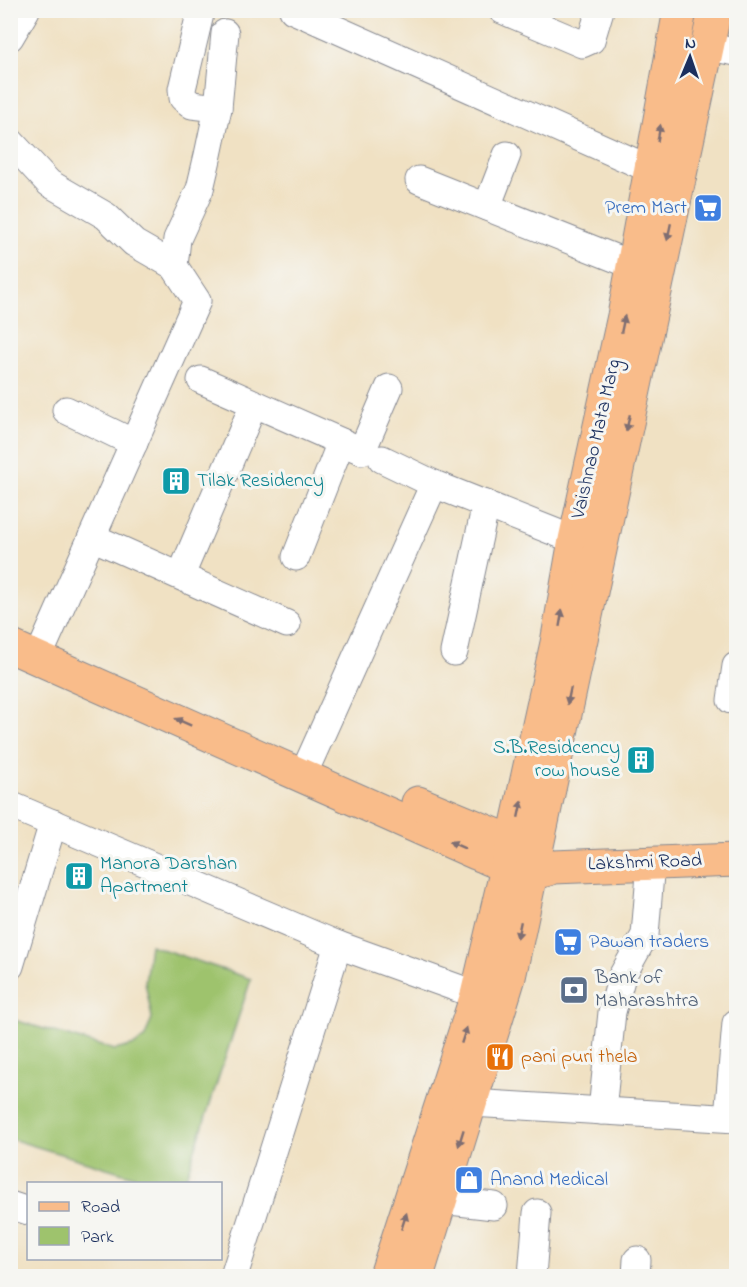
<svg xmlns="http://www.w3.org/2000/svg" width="747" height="1287" viewBox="0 0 747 1287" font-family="'Indie Flower',sans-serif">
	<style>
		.green { fill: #9ec36d; stroke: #5c7966; stroke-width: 1.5 }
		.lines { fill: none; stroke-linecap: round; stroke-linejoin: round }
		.minor-casing { stroke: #868890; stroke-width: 29 }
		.major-casing { stroke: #868890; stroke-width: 35 }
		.minor { stroke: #fff; stroke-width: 27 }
		.major { stroke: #f9bc8a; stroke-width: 33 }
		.oneway { fill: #7f6e72 }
		.labels { text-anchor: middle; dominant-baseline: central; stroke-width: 6; stroke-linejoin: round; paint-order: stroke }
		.shop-label { font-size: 20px; fill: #366cbe; stroke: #f6f6f2; text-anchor: start }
		.street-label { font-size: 20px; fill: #1b2f5e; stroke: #f6f6f2 }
		.culture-label { font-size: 20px; fill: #0d838f; stroke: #f6f6f2; text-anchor: start }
		.service-label { font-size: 20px; fill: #4e5e75; stroke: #f6f6f2; text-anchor: start }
		.food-label { font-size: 20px; fill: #c56008; stroke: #f6f6f2; text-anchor: start }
	</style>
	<rect width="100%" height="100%" fill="#f6f6f2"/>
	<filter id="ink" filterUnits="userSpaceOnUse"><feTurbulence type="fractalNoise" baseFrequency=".0167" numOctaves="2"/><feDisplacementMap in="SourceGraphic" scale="12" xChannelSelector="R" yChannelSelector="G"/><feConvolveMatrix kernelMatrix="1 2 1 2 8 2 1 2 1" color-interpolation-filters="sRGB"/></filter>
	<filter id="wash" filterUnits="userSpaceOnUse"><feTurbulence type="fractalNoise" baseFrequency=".008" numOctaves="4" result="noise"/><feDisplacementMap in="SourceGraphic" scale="24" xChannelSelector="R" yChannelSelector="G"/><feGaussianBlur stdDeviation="1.35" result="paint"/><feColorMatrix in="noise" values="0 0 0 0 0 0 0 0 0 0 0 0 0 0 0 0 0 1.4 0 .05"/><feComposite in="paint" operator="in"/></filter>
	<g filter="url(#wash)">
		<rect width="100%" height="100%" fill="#f0e1c3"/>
		<!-- green -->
		<path class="green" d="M150 945 251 979 184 1183H156L11 1139V1019L115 1050 135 1045 145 1037 152 1018 145 982Z"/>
	</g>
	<g filter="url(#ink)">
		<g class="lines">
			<!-- minor casing -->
			<g class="minor-casing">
				<g id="minor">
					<path d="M201 10 182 89 183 98 192 105 218 108"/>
					<path d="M293 10 668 177"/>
					<path d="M502 10 582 44 591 40 600 10"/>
					<path d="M10 37 26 10"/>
					<path d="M708 47 736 52"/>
					<path d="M10 141 49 183 106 216 134 243 174 266"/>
					<path d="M419 180 632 265"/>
					<path d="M487 207 507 155"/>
					<path d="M201 380 362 451 389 388"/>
					<path d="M66 410 134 443"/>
					<path d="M382 459 434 484 575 540"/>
					<path d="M92 537 287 624"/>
					<path d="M296 557 341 442"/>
					<path d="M181 575 254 404"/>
					<path d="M454 652 486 504"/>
					<path d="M38 658 197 301 174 266 177 239 200 189 208 155 218 108 225 33"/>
					<path d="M731 700 736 666"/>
					<path d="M303 775 434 484"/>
					<path d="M10 805 338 945 477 995"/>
					<path d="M10 966 53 823"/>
					<path d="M471 1103 736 1119"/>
					<path d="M602 1111 612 1012 622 976 645 935 651 862"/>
					<path d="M728 1118 736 1023"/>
					<path d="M441 1200 494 1206"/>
					<path d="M10 1205 28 1211"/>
					<path d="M234 1276 338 945"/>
					<path d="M532 1276 537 1213"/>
					<path d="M636 1276 637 1260"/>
				</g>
			</g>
			<!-- major casing -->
			<g class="major-casing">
				<g id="major">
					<path d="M10 646 476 853C501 863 528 879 553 867L736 860"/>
					<path d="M418 803 534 851"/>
					<path d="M386 1276 477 995 513 843 557 643 575 540 624 316 680 10"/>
					<path d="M417 1276 509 977 715 10"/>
				</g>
			</g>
			<!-- minor -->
			<use href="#minor" class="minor"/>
			<!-- major -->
			<use href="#major" class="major"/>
		</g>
		<!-- one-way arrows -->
		<defs><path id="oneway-solid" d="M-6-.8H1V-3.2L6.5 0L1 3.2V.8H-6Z" transform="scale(1.5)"/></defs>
		<g class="oneway">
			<use href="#oneway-solid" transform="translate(659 133) rotate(-80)"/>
			<use href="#oneway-solid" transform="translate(669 232) rotate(102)"/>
			<use href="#oneway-solid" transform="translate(623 324) rotate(-78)"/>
			<use href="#oneway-solid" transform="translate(628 423) rotate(102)"/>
			<use href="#oneway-solid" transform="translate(561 618) rotate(-80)"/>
			<use href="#oneway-solid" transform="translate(569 696) rotate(102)"/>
			<use href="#oneway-solid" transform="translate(183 722) rotate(-156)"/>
			<use href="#oneway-solid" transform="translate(520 809) rotate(-78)"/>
			<use href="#oneway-solid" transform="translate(457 845) rotate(-156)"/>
			<use href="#oneway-solid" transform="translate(519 930) rotate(102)"/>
			<use href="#oneway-solid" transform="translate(464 1035) rotate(-72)"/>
			<use href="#oneway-solid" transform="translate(461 1138) rotate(107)"/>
			<use href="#oneway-solid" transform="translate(404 1221) rotate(-72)"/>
		</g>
	</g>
	<!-- icons -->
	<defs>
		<g id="supermarket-square" transform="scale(1.5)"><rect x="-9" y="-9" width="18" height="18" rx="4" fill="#3f7fe0" stroke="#f6f6f2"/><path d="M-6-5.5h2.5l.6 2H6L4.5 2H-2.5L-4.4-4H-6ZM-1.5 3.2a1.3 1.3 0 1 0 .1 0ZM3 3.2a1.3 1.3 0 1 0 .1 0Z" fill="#fff"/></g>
		<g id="building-square" transform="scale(1.5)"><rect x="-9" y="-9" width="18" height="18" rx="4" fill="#0f9aa8" stroke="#f6f6f2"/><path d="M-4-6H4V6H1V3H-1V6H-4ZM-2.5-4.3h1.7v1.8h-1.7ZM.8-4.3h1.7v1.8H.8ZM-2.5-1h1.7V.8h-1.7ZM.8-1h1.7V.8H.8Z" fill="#fff"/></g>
		<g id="bank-square" transform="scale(1.5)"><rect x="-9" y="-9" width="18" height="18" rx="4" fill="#5c6f8a" stroke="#f6f6f2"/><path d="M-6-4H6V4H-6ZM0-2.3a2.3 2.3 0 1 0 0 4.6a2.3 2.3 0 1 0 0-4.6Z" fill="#fff"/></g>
		<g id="restaurant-square" transform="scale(1.5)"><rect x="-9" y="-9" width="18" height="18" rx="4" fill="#e8710a" stroke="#f6f6f2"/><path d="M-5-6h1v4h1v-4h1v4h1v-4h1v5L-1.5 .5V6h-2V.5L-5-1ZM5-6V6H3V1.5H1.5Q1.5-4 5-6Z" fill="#fff"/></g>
		<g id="shop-square" transform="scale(1.5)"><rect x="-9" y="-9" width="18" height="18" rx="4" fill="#3f7fe0" stroke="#f6f6f2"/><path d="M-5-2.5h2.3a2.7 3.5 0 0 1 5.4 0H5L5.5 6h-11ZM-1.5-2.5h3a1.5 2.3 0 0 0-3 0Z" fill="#fff"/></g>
	</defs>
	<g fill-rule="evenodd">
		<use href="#supermarket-square" x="708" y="208"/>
		<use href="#building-square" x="176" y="481"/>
		<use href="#building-square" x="641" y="760"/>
		<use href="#building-square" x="79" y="876"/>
		<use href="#supermarket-square" x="568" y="942"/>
		<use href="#bank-square" x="574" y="990"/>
		<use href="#restaurant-square" x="500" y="1057"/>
		<use href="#shop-square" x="469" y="1180"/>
	</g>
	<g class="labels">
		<!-- shop labels -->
		<g class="shop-label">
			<text x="687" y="208" text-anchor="end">Prem Mart</text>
			<text x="589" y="942">Pawan traders</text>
			<text x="490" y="1180">Anand Medical</text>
		</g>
		<!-- street labels -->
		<g class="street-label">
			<text transform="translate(597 439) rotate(-77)">Vaishnao Mata Marg</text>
			<text transform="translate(645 863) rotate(-2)">Lakshmi Road</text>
		</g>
		<!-- culture labels -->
		<g class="culture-label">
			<text x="197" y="481">Tilak Residency</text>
			<text x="620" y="748" text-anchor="end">S.B.Residcency<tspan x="620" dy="23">row house</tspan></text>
			<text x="100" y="864">Manora Darshan<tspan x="100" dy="23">Apartment</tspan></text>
		</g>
		<!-- service labels -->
		<g class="service-label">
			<text x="595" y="978">Bank of<tspan x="595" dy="23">Maharashtra</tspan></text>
		</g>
		<!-- food labels -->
		<g class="food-label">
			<text x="521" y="1057">pani puri thela</text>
		</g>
	</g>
	<!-- margin -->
	<rect width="747" height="1287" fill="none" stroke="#f6f6f2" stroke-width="36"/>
	<!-- legend -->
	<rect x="27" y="1182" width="195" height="78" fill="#f6f6f2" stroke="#9ea6b7" stroke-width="1.5"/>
	<rect x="39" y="1202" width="30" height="9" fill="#f9bc8a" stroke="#9ea6b7" stroke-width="1.5"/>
	<text x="81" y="1212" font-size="18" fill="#1b2f5e">Road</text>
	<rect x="39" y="1227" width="30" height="18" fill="#9ec36d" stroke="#9ea6b7" stroke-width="1.5"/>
	<text x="81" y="1242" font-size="18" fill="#1b2f5e">Park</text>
	<!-- north arrow -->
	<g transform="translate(690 57) rotate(2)" stroke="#f6f6f2" stroke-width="4.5" paint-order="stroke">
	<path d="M0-4.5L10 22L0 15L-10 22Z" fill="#1b2f5e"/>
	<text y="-9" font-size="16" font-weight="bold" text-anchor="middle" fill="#1b2f5e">N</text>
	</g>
</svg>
